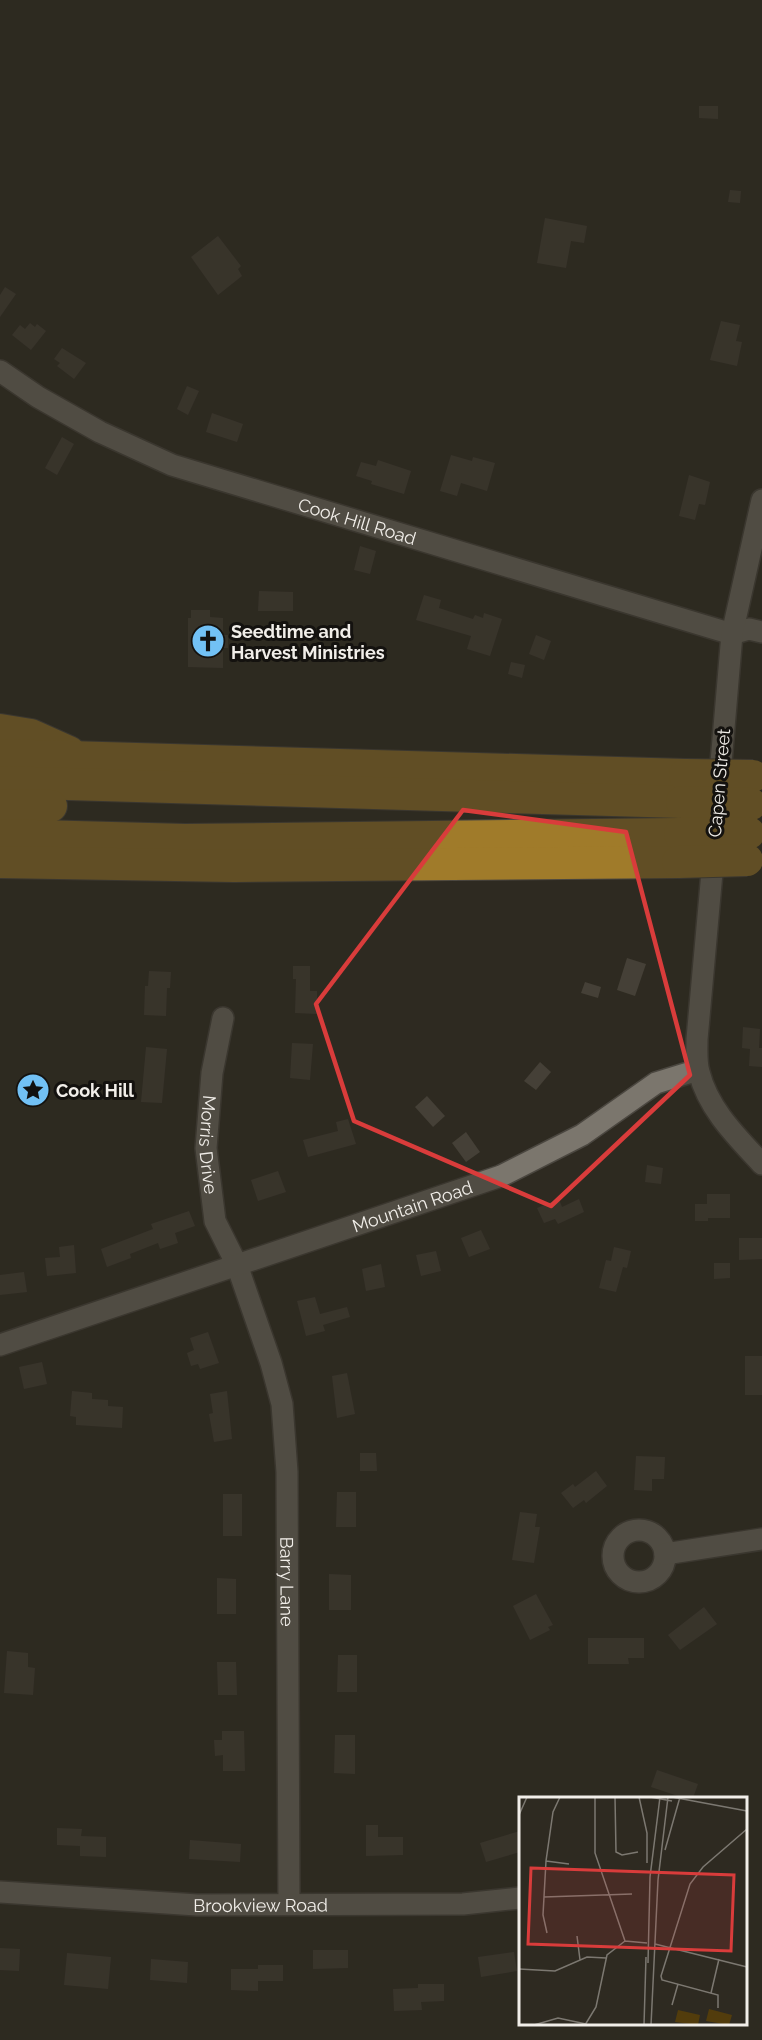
<svg xmlns="http://www.w3.org/2000/svg" width="762" height="2040" viewBox="0 0 762 2040" font-family="Raleway,sans-serif">
	<style>
		.building { fill: #454037 }
		.lines { fill: none; stroke-linecap: round; stroke-linejoin: round }
		.minor-casing { stroke: #4b4740; stroke-width: 24 }
		.highway-casing { stroke: #4b4740; stroke-width: 34 }
		.minor { stroke: #7b766d; stroke-width: 21 }
		.highway { stroke: #a07b2a; stroke-width: 32 }
		.highway-bridge-casing { stroke: #4b4740; stroke-width: 34; stroke-linecap: butt }
		.highway-bridge { stroke: #a07b2a; stroke-width: 32 }
		.marked { fill: none; stroke: #d93c3b; stroke-width: 4.5; stroke-linejoin: round }
		.labels { text-anchor: middle; dominant-baseline: central; stroke-width: 6; stroke-linejoin: round; paint-order: stroke }
		.street-label { font-size: 18px; fill: #f1eee9; stroke: #14120f }
		.poi-label { font-size: 18px; font-weight: bold; fill: #f1eee9; stroke: #14120f; text-anchor: start }
		.inset-road { fill: none; stroke: #7c7871; stroke-width: 1.5 }
		.view { fill: #d93c3b; fill-opacity: 0.15; stroke: #d93c3b; stroke-width: 3 }
		.inset-edge { fill: none; stroke: #f1eee9; stroke-width: 3 }
	</style>
	<rect width="100%" height="100%" fill="#2e2a21"/>
	<!-- building -->
	<g class="building">
		<path d="M699 106H718V119L699 118Z"/>
		<path d="M730 190 741 191 740 203 728 202Z"/>
		<path d="M545 218 587 226 584 243 571 241 566 268 537 263Z"/>
		<path d="M218 236 241 266 238 269 242 276 218 295 191 257Z"/>
		<path d="M5 287 16 294 0 317V295Z"/>
		<path d="M721 321 740 325 736 341 742 342 737 366 710 360Z"/>
		<path d="M30 323 35 327 37 324 46 331 31 350 12 335 20 325 25 329Z"/>
		<path d="M62 348 86 363 74 379 57 366 60 363 54 359Z"/>
		<path d="M187 386 199 391 188 415 177 409Z"/>
		<path d="M212 413 243 424 237 442 206 432Z"/>
		<path d="M62 437 74 444 57 475 45 468Z"/>
		<path d="M451 455 472 461 473 457 495 463 487 491 461 483 457 496 440 491Z"/>
		<path d="M378 460 411 471 404 494 371 484 372 481 356 476 361 462 376 466Z"/>
		<path d="M689 475 710 482 705 505 699 504 695 520 679 516Z"/>
		<path d="M360 546 376 551 370 574 354 570Z"/>
		<path d="M259 591 293 592V611H258Z"/>
		<path d="M424 595 441 600 439 608 473 619 475 615 483 618 484 613 502 619 490 656 467 649 471 636 416 620Z"/>
		<path d="M191 610H210V617L223 618V635H228V648H223V668L188 667V618H191Z"/>
		<path d="M536 635 551 641 544 660 529 654Z"/>
		<path d="M511 662 525 665 522 678 508 674Z"/>
		<path d="M627 958 646 964 635 996 617 990Z"/>
		<path d="M293 966H310V991H317V1014L295 1013 296 979H293Z"/>
		<path d="M149 971 171 972 170 988H167L166 1016 144 1015 145 986H148Z"/>
		<path d="M585 982 601 987 598 998 581 993Z"/>
		<path d="M743 1027 760 1029 759 1048H762V1067L749 1066 750 1049 742 1048Z"/>
		<path d="M292 1043 313 1044 310 1080 290 1078Z"/>
		<path d="M146 1047 167 1049 162 1103 141 1102Z"/>
		<path d="M540 1062 551 1072 536 1090 524 1081Z"/>
		<path d="M427 1096 445 1116 433 1127 415 1107Z"/>
		<path d="M348 1119 356 1144 308 1157 303 1140 338 1131 336 1122Z"/>
		<path d="M466 1132 480 1152 466 1162 452 1143Z"/>
		<path d="M647 1165 663 1168 661 1184 645 1182Z"/>
		<path d="M278 1171 286 1192 258 1201 251 1180Z"/>
		<path d="M707 1194H730V1218H708V1221H695V1204H707Z"/>
		<path d="M559 1199 562 1207 579 1199 584 1212 558 1224 555 1219 544 1223 537 1208Z"/>
		<path d="M189 1211 195 1226 175 1233 178 1243 160 1249 158 1243 130 1254 131 1258 107 1267 101 1249 153 1229 151 1224Z"/>
		<path d="M481 1230 490 1249 469 1257 461 1238Z"/>
		<path d="M739 1238H762V1259L739 1260Z"/>
		<path d="M74 1245 76 1273 47 1276 45 1258 60 1257 59 1247Z"/>
		<path d="M614 1247 631 1251 627 1268 623 1267 616 1292 599 1288 606 1260 611 1261Z"/>
		<path d="M436 1251 441 1271 421 1276 416 1255Z"/>
		<path d="M714 1263H730V1278L714 1279Z"/>
		<path d="M381 1264 385 1287 366 1291 362 1269Z"/>
		<path d="M24 1272 27 1292 0 1295V1275Z"/>
		<path d="M315 1297 320 1314 347 1307 350 1317 323 1325 325 1331 306 1336 297 1301Z"/>
		<path d="M208 1332 219 1363 200 1369 198 1364 191 1366 187 1353 194 1350 190 1338Z"/>
		<rect x="745" y="1356" width="17" height="39"/>
		<path d="M42 1362 47 1384 24 1389 19 1367Z"/>
		<path d="M347 1373 355 1414 337 1418 332 1376Z"/>
		<path d="M72 1391 92 1393V1399L108 1400V1406L123 1407 122 1428 76 1425V1417L70 1416Z"/>
		<path d="M227 1391 232 1439 214 1442 209 1414 213 1413 210 1394Z"/>
		<path d="M360 1453H376L377 1471H360Z"/>
		<path d="M636 1456 665 1457 664 1479H652V1491L634 1490Z"/>
		<path d="M596 1471 607 1486 586 1503 584 1500 573 1508 561 1493 573 1484 575 1487Z"/>
		<path d="M337 1492H356V1527H336Z"/>
		<rect x="223" y="1494" width="19" height="42"/>
		<path d="M520 1512 537 1514 535 1527H540L534 1563 512 1560Z"/>
		<path d="M329 1574 351 1575V1610H329Z"/>
		<path d="M217 1578 236 1579V1614H217Z"/>
		<path d="M536 1594 553 1625 548 1627 550 1630 530 1640 513 1606Z"/>
		<path d="M704 1607 717 1624 680 1650 668 1635Z"/>
		<path d="M588 1638H644V1658H628L629 1664H588Z"/>
		<path d="M7 1651 28 1653V1667L35 1668 33 1695 4 1693Z"/>
		<path d="M338 1655H357V1692H337Z"/>
		<path d="M217 1662H236L237 1695H218Z"/>
		<path d="M222 1731H244L245 1771H223V1755L215 1756 214 1740H222Z"/>
		<path d="M335 1735H355V1774L334 1773Z"/>
		<path d="M657 1770 698 1784 693 1798H684L651 1787Z"/>
		<path d="M366 1825H378V1837H403V1855L366 1856Z"/>
		<path d="M57 1828 82 1829 81 1836 106 1837V1857L80 1856V1846L57 1845Z"/>
		<path d="M520 1831V1852L486 1862 480 1843Z"/>
		<path d="M190 1840 241 1844 240 1862 189 1859Z"/>
		<path d="M0 1948 20 1949 19 1971 0 1970Z"/>
		<path d="M313 1950H348V1968L313 1969Z"/>
		<path d="M514 1952 517 1971 481 1977 478 1957Z"/>
		<path d="M67 1953 111 1957 108 1989 64 1985Z"/>
		<path d="M151 1959 188 1962 187 1983 150 1980Z"/>
		<path d="M258 1965H283V1981H258V1991L231 1990V1969H258Z"/>
		<path d="M418 1984H444V2001L421 2002 422 2010 394 2011 393 1989 418 1988Z"/>
	</g>
	<g class="lines">
		<!-- minor casing -->
		<g class="minor-casing">
			<g id="minor">
				<path id="s1" d="M0 371 38 397 100 432 172 465 732 634 749 629 762 632"/>
				<path d="M719 786 732 634 762 500"/>
				<path d="M714 850 697 1039C697 1049 696 1062 699 1072 708 1109 737 1137 762 1164"/>
				<path id="s2" d="M223 1018 212 1073 206 1148 215 1221 237 1265 271 1363 282 1404 287 1472 289 1904"/>
				<path id="s3" d="M0 1345 501 1176 582 1135 656 1083 698 1070"/>
				<circle cx="639" cy="1556" r="26"/>
				<path d="M665 1554 762 1539"/>
				<path id="s4" d="M0 1892 197 1905 463 1904 520 1898"/>
			</g>
		</g>
		<!-- highway casing -->
		<g class="highway-casing">
			<g id="highway">
				<path d="M0 730 31 735 69 752"/>
				<path d="M0 755 685 775"/>
				<path d="M0 782 682 802"/>
				<path d="M0 805 51 806"/>
				<path d="M0 835 185 840 680 834"/>
				<path d="M0 862 234 866 678 862"/>
			</g>
		</g>
		<!-- minor -->
		<use href="#minor" class="minor"/>
		<!-- highway -->
		<use href="#highway" class="highway"/>
		<!-- highway-bridge casing -->
		<g class="highway-bridge-casing">
			<g id="highway-bridge">
				<path d="M685 775 753 776"/>
				<path d="M682 802 751 804"/>
				<path d="M680 834 749 833"/>
				<path d="M678 862 747 860"/>
			</g>
		</g>
		<!-- highway-bridge -->
		<use href="#highway-bridge" class="highway-bridge"/>
	</g>
	<!-- marked area -->
	<path d="M0 0H762V2040H0ZM463 810 626 832 690 1075 551 1206 354 1121 316 1004Z" fill="#2e2a21" fill-opacity=".55" fill-rule="evenodd"/>
	<path class="marked" d="M463 810 626 832 690 1075 551 1206 354 1121 316 1004Z"/>
	<!-- icons -->
	<defs>
		<g id="church-disc" transform="scale(1.725)"><circle r="9.5" fill="#72c1f5" stroke="#14120f"/><path d="M-1.2-6h2.4v3.5h3.3v2.4h-3.3V6h-2.4V-.1h-3.3v-2.4h3.3Z" fill="#111"/></g>
		<g id="sight-disc" transform="scale(1.725)"><circle r="9.5" fill="#72c1f5" stroke="#14120f"/><path d="M0-6L1.8-2.2L6-1.7L2.9 1.2L3.7 5.4L0 3.3L-3.7 5.4L-2.9 1.2L-6-1.7L-1.8-2.2Z" fill="#111"/></g>
	</defs>
	<g fill-rule="evenodd">
		<use href="#church-disc" x="208" y="641"/>
		<use href="#sight-disc" x="33" y="1090"/>
	</g>
	<g class="labels">
		<!-- street labels -->
		<g class="street-label">
			<text stroke="none"><textPath href="#s1" startOffset="390">Cook Hill Road</textPath></text>
			<text transform="translate(719 783) rotate(-85)">Capen Street</text>
			<text stroke="none"><textPath href="#s2" startOffset="128">Morris Drive</textPath></text>
			<text stroke="none"><textPath href="#s3" startOffset="435">Mountain Road</textPath></text>
			<text stroke="none"><textPath href="#s2" startOffset="578">Barry Lane</textPath></text>
			<text stroke="none"><textPath href="#s4" startOffset="261">Brookview Road</textPath></text>
		</g>
		<!-- poi labels -->
		<g class="poi-label">
			<text x="231" y="631">Seedtime and<tspan x="231" dy="21">Harvest Ministries</tspan></text>
			<text x="56" y="1090">Cook Hill</text>
		</g>
	</g>
	<!-- overview -->
	<g transform="translate(519 1797)">
		<rect width="228" height="228" fill="#2e2a21"/>
		<path d="M190 212 213 218 210 228 187 224ZM159 213 181 218 179 228 156 225Z" fill="#523c0c"/>
		<path class="inset-road" d="M76 0V56L106 144M96 0 97 55 103 58 119 55M120 0 128 36V66M131 0 153 4M153 0 228 14M0 18 8 0M146 53 161 0M27 64 50 67M25 100 113 97M28 136 24 118 27 64 34 15 41 0M58 139 61 163M106 144 128 146M136 147 228 170M129 166 131 80 141 0M0 172 36 174 68 160 87 161M192 196 200 162M153 208 159 187M199 211V198L143 183 142 179 171 87 184 70 228 32M15 228 39 221 67 227M66 228 77 210 88 158 106 144M125 228 127 160M132 228 139 83 149 0"/>
		<path class="view" d="M12 71 215 78 212 154 9 147Z"/>
		<rect width="228" height="228" class="inset-edge"/>
	</g>
</svg>
